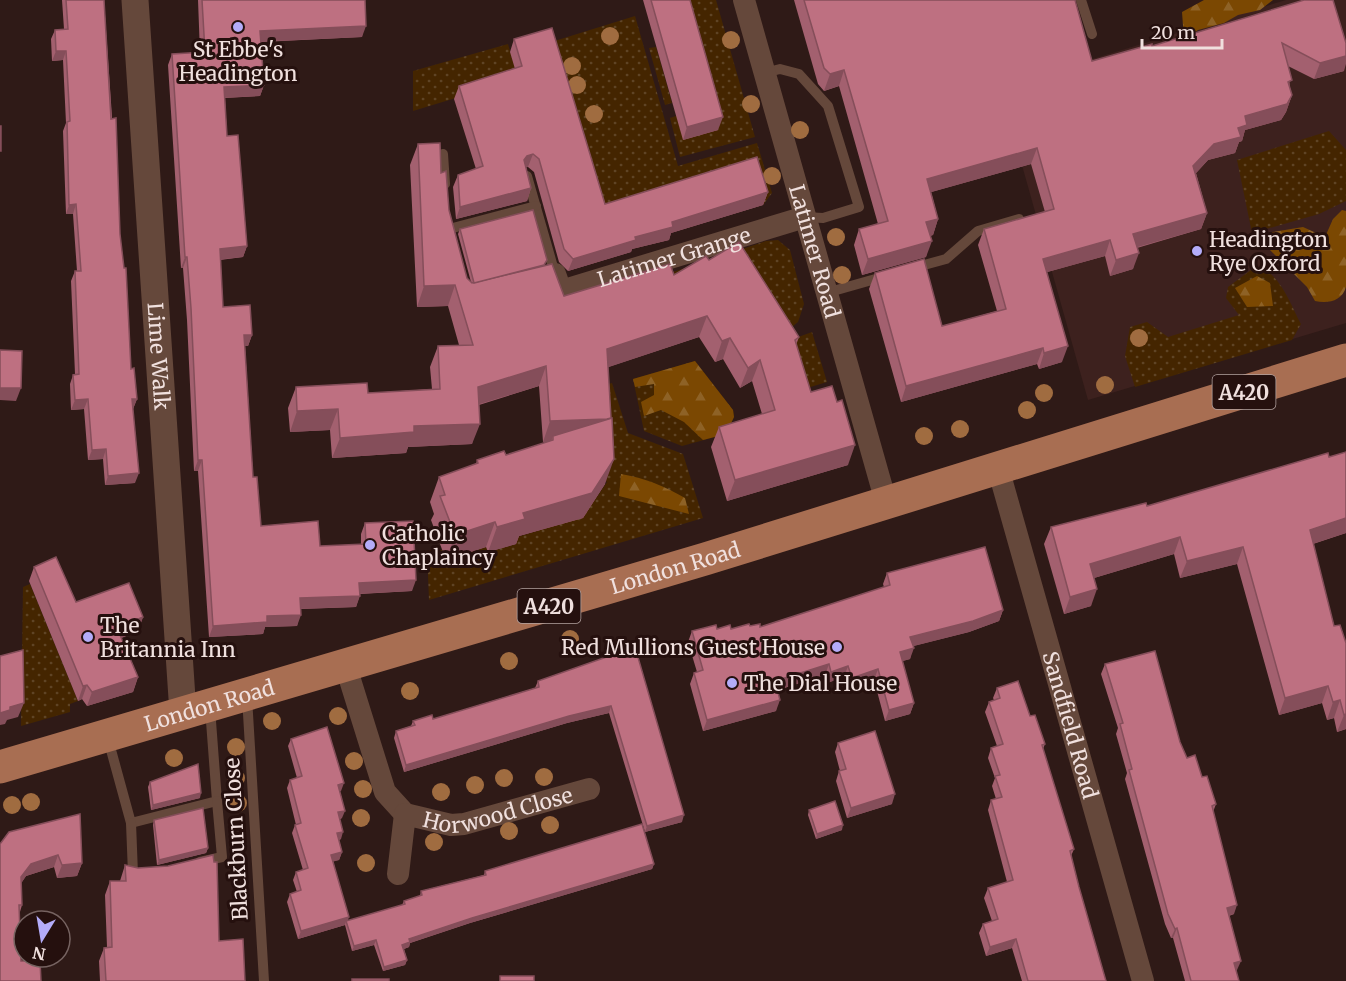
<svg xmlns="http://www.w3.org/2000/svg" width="1346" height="981" viewBox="0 0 1346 981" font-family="Merriweather,serif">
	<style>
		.built { fill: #3d211e }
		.grass { fill: url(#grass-dots) }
		.forest { fill: url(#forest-firs) }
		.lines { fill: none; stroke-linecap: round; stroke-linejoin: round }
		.service { stroke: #65483b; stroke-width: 10 }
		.minor { stroke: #65483b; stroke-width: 22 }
		.tertiary { stroke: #65483b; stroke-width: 27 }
		.primary { stroke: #a86e52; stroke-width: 33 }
		.tree { fill: #a06c40 }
		.wall { fill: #a3606f }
		.shaded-wall { fill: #854e5a }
		.building { fill: #be7081; stroke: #854e5a; stroke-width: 1.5 }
		.poi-dot { fill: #b4acf9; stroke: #25100e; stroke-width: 2 }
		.labels { text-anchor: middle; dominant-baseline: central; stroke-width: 6; stroke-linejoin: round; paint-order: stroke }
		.shield { fill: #25100e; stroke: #b3a2a0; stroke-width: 1.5 }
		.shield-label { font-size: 20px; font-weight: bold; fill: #f0e0de }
		.poi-label { font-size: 21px; fill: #f0e0de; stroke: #25100e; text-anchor: start }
		.street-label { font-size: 21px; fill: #f0e0de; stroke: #25100e }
	</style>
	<defs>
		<pattern id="grass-dots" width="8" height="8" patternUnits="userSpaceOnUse" patternTransform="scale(1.5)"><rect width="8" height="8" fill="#442500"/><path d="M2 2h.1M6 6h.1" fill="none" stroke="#5f4425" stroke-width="1.8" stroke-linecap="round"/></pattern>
		<pattern id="forest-firs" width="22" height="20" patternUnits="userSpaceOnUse" patternTransform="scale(1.5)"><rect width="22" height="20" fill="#7b4802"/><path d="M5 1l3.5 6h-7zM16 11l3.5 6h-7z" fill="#8e6226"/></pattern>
	</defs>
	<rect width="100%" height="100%" fill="#2f1a17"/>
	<!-- built -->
	<path class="built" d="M1286 0H1346V323L1088 400 1000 87Z"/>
	<!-- grass -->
	<g class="grass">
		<path d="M682 0H716L755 137 680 157 670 118 676 116Z"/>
		<path d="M635 16 678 166 757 143 772 193 763 205 753 170 606 235 548 43Z"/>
		<path d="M508 44 518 79 413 111V71Z"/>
		<path d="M656 47 672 103 665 105 649 48Z"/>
		<path d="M1329 131 1346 150V201L1319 214 1252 233 1237 160Z"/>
		<path d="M778 240 790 250 804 304 798 322 792 327 713 275 652 279 766 241Z"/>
		<path d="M1255 267C1279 269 1291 306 1301 324L1292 340 1135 387 1125 356 1130 327 1147 322 1168 337 1239 315 1226 298 1228 287Z"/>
		<path d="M812 332 827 382 784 395 782 343Z"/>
		<path d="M695 361 733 410 734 417 726 434 682 446 644 431 633 379Z"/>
		<path d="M612 383 628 433 683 454 703 518 429 600 427 550H443L447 560 486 547 488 552 516 544 514 538 583 517 607 482 591 471 586 391Z"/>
		<path d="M30 584 78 701 70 704V712L21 726 23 587Z"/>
	</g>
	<!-- forest -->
	<g class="forest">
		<path d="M1204 0H1273L1260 10 1238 15 1224 23 1198 30 1184 39 1182 12Z"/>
		<path d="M1342 210 1346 211C1346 227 1346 275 1346 287 1342 301 1328 304 1315 301L1307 287 1260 240 1273 232 1303 227 1325 237 1333 219Z"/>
		<path d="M1257 276 1270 283 1273 306 1247 307 1235 288Z"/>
		<path d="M695 361 733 410 734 417 726 434 703 440 684 422 661 410 644 416 641 402 654 395V384L635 387 633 379Z"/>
		<path d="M621 474C645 478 664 486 685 498L689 514 619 496Z"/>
	</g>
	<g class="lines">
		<!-- service -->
		<g class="service">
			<path d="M1081 0 1092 34"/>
			<path d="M764 73 780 69 799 74 828 106 859 207 823 218 805 217"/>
			<path d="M443 154 445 184"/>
			<path d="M527 176 555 274 553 275"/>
			<path d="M451 237 449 229 536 206"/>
			<path d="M913 268 946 259 978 231 1019 219"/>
			<path d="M826 293 886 276"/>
			<path d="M247 697 264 981"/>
			<path d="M108 739 131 823 217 801 210 708"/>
			<path d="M131 823 133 874H138"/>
			<path d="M200 862 222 857 217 801"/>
		</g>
		<!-- minor -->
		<g class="minor">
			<path id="s1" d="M744 0 886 502"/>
			<path id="s2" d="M555 274 561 291 805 217"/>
			<path id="s3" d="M998 468 1143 981"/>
			<path d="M346 667 385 792 405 814"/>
			<path id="s4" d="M398 874 405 814 451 825 464 824 589 789"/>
		</g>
		<!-- tertiary -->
		<path class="tertiary" id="s5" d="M135 0 183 713"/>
		<!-- primary -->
		<path class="primary" id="s6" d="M0 767 705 559 1346 360"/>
	</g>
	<!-- trees -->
	<g class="tree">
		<circle cx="610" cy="36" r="9"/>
		<circle cx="731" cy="40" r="9"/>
		<circle cx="572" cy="66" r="9"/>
		<circle cx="577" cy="85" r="9"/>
		<circle cx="751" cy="104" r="9"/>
		<circle cx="594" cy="114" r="9"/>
		<circle cx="800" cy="130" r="9"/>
		<circle cx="772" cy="176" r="9"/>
		<circle cx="836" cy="237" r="9"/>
		<circle cx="842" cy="275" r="9"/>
		<circle cx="1139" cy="338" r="9"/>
		<circle cx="1105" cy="385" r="9"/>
		<circle cx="1044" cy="393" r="9"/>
		<circle cx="1027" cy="410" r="9"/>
		<circle cx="960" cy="429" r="9"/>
		<circle cx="924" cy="436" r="9"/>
		<circle cx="570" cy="639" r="9"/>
		<circle cx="509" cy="661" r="9"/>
		<circle cx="410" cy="691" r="9"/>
		<circle cx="338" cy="716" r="9"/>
		<circle cx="272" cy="721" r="9"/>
		<circle cx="236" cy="747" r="9"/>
		<circle cx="174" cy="758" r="9"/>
		<circle cx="354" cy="761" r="9"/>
		<circle cx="544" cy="777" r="9"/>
		<circle cx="236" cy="778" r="9"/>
		<circle cx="504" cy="778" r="9"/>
		<circle cx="475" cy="785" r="9"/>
		<circle cx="363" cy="789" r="9"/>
		<circle cx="441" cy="792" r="9"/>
		<circle cx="31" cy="802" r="9"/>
		<circle cx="238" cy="803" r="9"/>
		<circle cx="12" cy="805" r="9"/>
		<circle cx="361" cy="818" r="9"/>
		<circle cx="550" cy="825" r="9"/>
		<circle cx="509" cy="831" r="9"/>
		<circle cx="434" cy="842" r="9"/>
		<circle cx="366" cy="863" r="9"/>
	</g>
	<!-- wall -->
	<g class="wall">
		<path d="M62 0H104L120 234 131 369 137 399 133 409 135 483 105 485 103 459 88 460 84 409 71 410 70 384 73 375 75 374 71 281 75 271H77L73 214H66L63 131 66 123 63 60 52 61 51 39 55 30 64 29Z"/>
		<path d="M198 0H365L362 37 261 42 264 85 260 96 225 98 227 136 247 246 243 257 220 260 223 307 252 335 248 346H245L253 477 261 526 320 546 361 545V534L365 523 412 591 360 594 356 607 301 609 297 626 265 627 263 634 209 637 198 471H194L187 320 183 268H181L168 65 172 54 200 53Z"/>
		<path d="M643 0H690L718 130 683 140Z"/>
		<path d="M794 0H1075L1092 61 1152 46 1304 0 1344 71 1314 79 1288 66 1290 88 1292 95 1286 112 1281 120 1245 130 1242 141 1239 142 1235 153 1208 160 1196 173 1207 213 1201 229 1137 248 1133 269 1110 276 1105 256 1047 272 1062 362 1039 369 1037 364 901 402 869 289 875 273 942 326 997 311 978 245 984 229 1045 212 1031 164 931 192 938 219 933 235 930 236 926 257 862 275 854 245 859 229 878 224 839 86 824 91 818 84Z"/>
		<path d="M514 39 605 204 768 192 763 205 671 233 669 240 632 249 631 252 568 271 559 262 534 172 528 167H526L531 188 527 201 456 219 453 187 458 175 476 169 454 99 459 86 515 69 510 52Z"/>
		<path d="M418 144 441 173 449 210 467 278 471 282 458 234 460 229 545 265 564 296 674 275 709 260 799 337 796 345 811 392 848 465 727 501 711 447 719 427 762 414 752 381 740 388 723 359 715 362 699 337 608 367 605 484 583 518 519 536 516 544 488 552 486 547 446 560 431 520 434 514 430 502 439 477 476 464 477 460 506 455 547 442H543L539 386 479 405 472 444 408 447 406 453 332 458 330 430 290 432 288 408 296 387 368 393 432 389 430 367 438 346 459 345 448 306 417 307 410 165Z"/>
		<path d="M1147 506 1346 533 1313 544 1334 626 1346 729 1337 732 1334 718 1327 720 1322 703 1279 715 1237 564 1180 578 1174 554 1094 578 1091 606 1064 614 1044 544 1051 527Z"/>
		<path d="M34 567 76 602 143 617 138 631 121 638 138 677 133 692 87 706 82 699 78 701 29 581Z"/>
		<path d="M887 573 1003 610 999 621 969 632 913 646 910 659 902 661 914 703 910 714 885 721 874 680 848 689 844 677 827 683 825 675 778 690 776 711 703 731 690 684 694 673 697 672 688 642 692 631 717 629H731L750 626 760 627 884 587 883 584Z"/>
		<path d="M635 647 682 822 645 832 609 713 567 723 404 772 394 738 396 731 411 726 413 721 433 719 535 688 538 681Z"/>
		<path d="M1105 664 1180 742 1187 758 1202 777 1216 804 1213 812 1234 914 1229 916 1237 970 1236 971 1239 981H1185L1173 938H1171L1165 924 1125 779 1127 773 1116 734 1118 728 1101 674Z"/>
		<path d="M997 688 1030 716 1045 744 1043 749 1074 849 1071 856 1079 887 1106 981H1022L1012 948 986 956 979 933 983 924 992 921 984 898 988 888 1007 882 988 810 991 800 996 799 992 786 995 778 988 758 991 748 997 746 985 712 989 702 994 700 993 698Z"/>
		<path d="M291 739 341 791H339L342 818 340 819 341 839 339 840 342 852 339 860 333 861 348 921 402 905 404 901 420 896 421 891 484 875 485 871 654 864 652 869 470 923 410 943 409 947 404 949 407 960 405 965 383 971 374 945 352 951 345 925 298 939 287 902 290 894 297 892 293 880 296 872 303 870 292 833 295 825H296L287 788 290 780 297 778 288 746Z"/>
		<path d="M838 743 892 804 847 818 836 781 839 771H840L835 752Z"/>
		<path d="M150 782 200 798 151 810 148 787Z"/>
		<path d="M809 810 842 830 816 839 808 815Z"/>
		<path d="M154 820 208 848 206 853 157 865 153 825Z"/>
		<path d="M9 832 82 863 77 876 57 878 54 867 26 876 21 883 22 905 0 981Z"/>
		<path d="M125 865 219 941 245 981H100L99 961 104 948 107 947 105 895 110 881H120Z"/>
	</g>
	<!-- shaded-wall -->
	<g class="shaded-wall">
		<path d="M366 26 362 37 256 42 260 31Z"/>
		<path d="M56 51H66L63 60 52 61Z"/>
		<path d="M1346 56V64L1344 71 1314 79 1320 63Z"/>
		<path d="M844 70 839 86 824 91 830 74Z"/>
		<path d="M264 85 260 96 220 98 224 87Z"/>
		<path d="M1292 95 1286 112 1281 120 1245 130 1242 141 1239 142 1235 153 1208 160 1188 182 1193 166 1214 144 1238 128 1245 116Z"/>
		<path d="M723 117 718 130 683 140 687 127Z"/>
		<path d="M1037 148 1031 164 921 195 927 179Z"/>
		<path d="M533 154 528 167 522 168 524 160 527 156Z"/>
		<path d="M531 188 527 201 456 219 460 207Z"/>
		<path d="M768 192 763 205 671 233 669 240 632 249 631 252 568 271 573 259 635 237 672 222Z"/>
		<path d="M76 204 73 214H66L69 205Z"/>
		<path d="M1207 213 1201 229 1127 250 1133 234Z"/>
		<path d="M938 219 933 235 920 239 926 222Z"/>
		<path d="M1110 240 1105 256 1037 275 1043 259Z"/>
		<path d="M932 241 926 257 862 275 868 259Z"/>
		<path d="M247 246 243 257 216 260 220 249Z"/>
		<path d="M1139 253 1133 269 1110 276 1116 260Z"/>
		<path d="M185 257H187L183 268H181Z"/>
		<path d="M455 285 448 306 417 307 424 286Z"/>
		<path d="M707 316 699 337 600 370 607 349Z"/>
		<path d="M244 335H252L248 346H240Z"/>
		<path d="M730 338 723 359 715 362 722 341Z"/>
		<path d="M1068 346 1062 362 1039 369 1044 353Z"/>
		<path d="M1043 348 1037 364 901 402 906 386Z"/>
		<path d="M760 360 752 381 740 388 748 368Z"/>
		<path d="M546 366 539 386 470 407 478 387Z"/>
		<path d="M0 388H21L16 401 0 400Z"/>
		<path d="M88 399 84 409 71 410 75 400Z"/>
		<path d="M132 399H137L133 409Z"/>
		<path d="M338 409 330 430 290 432 297 411Z"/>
		<path d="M611 419 553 440V436L551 442H543L550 421Z"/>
		<path d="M480 424 472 444 408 447 406 453 332 458 340 438 414 426Z"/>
		<path d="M855 445 848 465 727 501 735 480Z"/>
		<path d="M106 449 103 459 88 460 92 450Z"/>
		<path d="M614 459 605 484 583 518 519 536 516 544 488 552 497 527Z"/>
		<path d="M198 460H202L198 471H194Z"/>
		<path d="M139 473 135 483 105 485 108 476Z"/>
		<path d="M1346 518V533L1303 547 1310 530Z"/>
		<path d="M495 522 486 547 446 560 455 535Z"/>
		<path d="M1180 537 1174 554 1084 581 1090 564Z"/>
		<path d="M1243 547 1237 564 1180 578 1187 561Z"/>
		<path d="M416 580 412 591 355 594 359 583Z"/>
		<path d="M1097 589 1091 606 1064 614 1070 597Z"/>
		<path d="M360 596 356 607 296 609 300 598Z"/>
		<path d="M1003 610 999 621 969 632 906 648 910 637Z"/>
		<path d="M301 615 297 626 265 627 263 634 209 637 213 626 267 616Z"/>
		<path d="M143 617 138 631 112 642 117 628Z"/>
		<path d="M914 648 910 659 896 663 900 652Z"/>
		<path d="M829 664 825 675 771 692 775 681Z"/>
		<path d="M848 666 844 677 827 683 831 672Z"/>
		<path d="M878 669 874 680 848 689 852 678Z"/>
		<path d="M138 677 133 692 87 706 92 692Z"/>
		<path d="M87 685 82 699 78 701 83 686Z"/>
		<path d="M1328 686 1322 703 1279 715 1285 698Z"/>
		<path d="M780 700 776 711 703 731 707 720Z"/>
		<path d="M1340 700 1334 718 1327 720 1333 702Z"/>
		<path d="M24 703 18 717 7 720 5 724 0 725V713L10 707Z"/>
		<path d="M914 703 910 714 885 721 889 710Z"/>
		<path d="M611 706 609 713 567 723 404 772 406 765 569 716Z"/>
		<path d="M1346 714V729L1337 732 1344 715Z"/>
		<path d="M344 783 341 791 335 793 338 785Z"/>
		<path d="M201 793 200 798 151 810 153 805Z"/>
		<path d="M895 794 892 804 847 818 851 808Z"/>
		<path d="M345 811 342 818 335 820 338 812Z"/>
		<path d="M684 815 682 822 645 832 647 826Z"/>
		<path d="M843 825 842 830 816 839 817 834Z"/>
		<path d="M343 832 341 839 334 841 337 833Z"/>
		<path d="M208 848 206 853 157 865 159 860Z"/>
		<path d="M342 852 339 860 328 863 331 855Z"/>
		<path d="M58 855 54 867 26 876 17 890 21 877 31 864Z"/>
		<path d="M82 863 77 876 57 878 62 865Z"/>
		<path d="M654 864 652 869 470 923 410 943 409 947 401 950 402 945 409 939 472 918Z"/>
		<path d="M1237 905 1234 914 1223 917 1227 908Z"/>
		<path d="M349 917 347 924 346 921 345 925 298 939 301 931Z"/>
		<path d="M1177 928 1173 938H1171L1175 929Z"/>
		<path d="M1016 939 1012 948 986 956 990 947Z"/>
		<path d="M376 940 374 945 352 951 354 946Z"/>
		<path d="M407 960 405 965 383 971 384 967Z"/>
		<path d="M1241 961 1237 970 1230 972 1234 963Z"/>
	</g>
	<!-- building -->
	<g class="building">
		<path d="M66 0H104L111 119 116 118 120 234 124 268H126L131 369 134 368 137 399H132L139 473 108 476 106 449 92 450 88 399 75 400 73 375 79 374 75 271H81L76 204 69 205 67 122 70 121 66 51H56L55 30 68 29Z"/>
		<path d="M202 0H365L366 26 260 31 264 85 224 87 227 136 238 135 247 246 220 249 223 307 250 305 252 335H244L246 366 253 477H257L261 526 318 521 320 546 366 544 365 523 413 521 416 580 359 583 360 596 300 598 301 615 267 616V622L213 626 202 460H198L191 308 187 257H185L172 54 205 52Z"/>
		<path d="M651 0H690L723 117 687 127Z"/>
		<path d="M804 0H1075L1092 61 1152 44V46L1304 0H1333L1346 43V56L1320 63 1282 43 1292 80 1288 82 1292 95 1287 104 1245 116 1247 125 1238 128 1241 137 1214 144 1193 166 1207 213 1133 234 1139 253 1116 260 1110 240 1043 259 1068 346 1044 353 1043 348 906 386 875 273 924 259 942 326 1006 309 984 229 1054 209 1037 148 927 179 938 219 926 222 932 241 868 259 859 229 888 221 844 70 830 74 824 68Z"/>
		<path d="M552 28 605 204 757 157 768 192 672 222 673 227 635 237 636 240 573 259 564 249 539 159 533 154 527 156 524 160 531 188 460 207 458 175 483 166 459 86 522 66 514 39Z"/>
		<rect x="0" y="126" width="1" height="25"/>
		<path d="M440 143 441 173 446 171 449 210 467 278 472 283 552 264 564 296 670 264 674 275 706 256 709 260 739 242 799 337 795 340 811 392 832 386 837 402 842 400 855 445 735 480 719 427 775 410 760 360 748 368 730 338 722 341 707 316 607 349 611 418 607 419 550 421 546 366 478 387 480 424 414 426V432L340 438 338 409 297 411 296 387 367 383 368 393 440 389 438 346 473 345 455 285 424 286 418 144Z"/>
		<path d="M533 210 547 260 544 265 474 283 460 229Z"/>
		<path d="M0 350 22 351 21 388H0Z"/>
		<path d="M612 418 614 459 592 493 523 513 525 519 497 527 495 522 455 535 440 496 445 495 439 477 478 463 477 460 504 451 506 455 553 440V436Z"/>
		<path d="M1346 452V518L1310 530 1334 626 1340 625 1346 643V714L1344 715 1340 700 1333 702 1328 686 1285 698 1243 547 1187 561 1180 537 1090 564 1097 589 1070 597 1051 527 1146 503 1147 506 1328 453 1329 457Z"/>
		<path d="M985 547 1003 610 973 621 910 637 914 648 900 652 914 703 889 710 878 669 852 678 848 666 831 672 829 664 775 681 780 700 707 720 694 673 703 670 692 631 716 625 717 629 730 625 731 629 749 624 750 626 760 624V627L890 585 887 573Z"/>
		<path d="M56 557 76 602 129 583 143 617 117 628 138 677 92 692 87 685 83 686 34 567Z"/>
		<path d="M635 647 684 815 647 826 611 706 569 716 406 765 396 731 415 725 413 721 432 715 433 719 539 687 538 681Z"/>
		<path d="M23 650 24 703 10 707V710L0 713V656Z"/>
		<path d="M1155 651 1180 742 1187 758 1195 755 1202 777 1207 776 1216 804 1212 806 1237 905 1227 908 1241 961 1234 963 1239 981H1191L1177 928 1175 929 1168 914 1129 770 1132 769 1120 724 1123 723 1105 664Z"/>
		<path d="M1018 681 1030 716 1035 715 1045 744 1042 745 1074 849 1070 851 1079 887 1106 981H1028L1016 939 990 947 983 924 998 919 988 888 1013 880 991 800 1002 797 995 776 1000 775 991 748 1003 744 989 702 1000 698 997 688Z"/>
		<path d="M327 727 344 783 338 785 345 811 338 812 343 832 337 833 342 852 331 855 349 917 301 931 290 894 301 890 296 872 308 868 295 825 301 823 290 780 302 776 291 739Z"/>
		<path d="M875 731 895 794 851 808 839 771 846 769 838 743Z"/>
		<path d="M198 764 201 793 153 805 150 782Z"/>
		<path d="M835 801 843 825 817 834 809 810Z"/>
		<path d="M203 808 208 848 159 860 154 820Z"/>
		<path d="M80 814 82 863 62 865 58 855 31 864 21 877 22 905H19L21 961H40L41 981H0V844L9 832Z"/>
		<path d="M642 824 654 864 472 918 409 939 410 942 402 945 407 960 384 967 376 940 354 946 346 921 405 904 404 901 422 895 421 891 486 875 485 871Z"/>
		<path d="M213 855 214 862H217L219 941 243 939 245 981H106L104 948 112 947 110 881H126L125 865 138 868 168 866Z"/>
		<rect x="500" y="976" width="34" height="5"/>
		<rect x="352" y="979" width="37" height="2"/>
	</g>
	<!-- markers -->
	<g class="poi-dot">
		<circle cx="238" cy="27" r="6"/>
		<circle cx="1197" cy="251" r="6"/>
		<circle cx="370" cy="545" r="6"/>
		<circle cx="88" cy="637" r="6"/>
		<circle cx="837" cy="647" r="6"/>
		<circle cx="732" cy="683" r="6"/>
	</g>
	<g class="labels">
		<!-- shield labels -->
		<g class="shield">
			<rect x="1212.5" y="375" width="63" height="34" rx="4.5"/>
			<rect x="517.5" y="589" width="63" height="34" rx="4.5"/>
		</g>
		<g class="shield-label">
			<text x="1244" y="392">A420</text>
			<text x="549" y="606">A420</text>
		</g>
		<!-- poi labels -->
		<g class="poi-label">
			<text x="238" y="49" text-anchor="middle">St Ebbe's<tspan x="238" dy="24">Headington</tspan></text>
			<text x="1209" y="239">Headington<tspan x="1209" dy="24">Rye Oxford</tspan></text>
			<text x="382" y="533">Catholic<tspan x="382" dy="24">Chaplaincy</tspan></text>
			<text x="100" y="625">The<tspan x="100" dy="24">Britannia Inn</tspan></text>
			<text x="825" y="647" text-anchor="end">Red Mullions Guest House</text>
			<text x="744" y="683">The Dial House</text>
		</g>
		<!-- street labels -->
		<g class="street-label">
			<text stroke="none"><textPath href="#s1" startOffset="261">Latimer Road</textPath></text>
			<text stroke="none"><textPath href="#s2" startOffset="136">Latimer Grange</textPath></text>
			<text stroke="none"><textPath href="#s5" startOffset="357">Lime Walk</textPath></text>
			<text stroke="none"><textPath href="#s6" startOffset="704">London Road</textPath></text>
			<text stroke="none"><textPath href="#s6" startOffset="218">London Road</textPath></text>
			<text stroke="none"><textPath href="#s3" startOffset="267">Sandfield Road</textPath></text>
			<text stroke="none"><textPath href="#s4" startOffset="156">Horwood Close</textPath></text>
			<text transform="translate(236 839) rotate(-93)">Blackburn Close</text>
		</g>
	</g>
	<!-- north arrow -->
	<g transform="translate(42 939) rotate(191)"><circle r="28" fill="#25100e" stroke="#766361" stroke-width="1.5"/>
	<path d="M0-4.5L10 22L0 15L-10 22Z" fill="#b4acf9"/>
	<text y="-9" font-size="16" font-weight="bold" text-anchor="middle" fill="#f0e0de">N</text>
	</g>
	<!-- scale -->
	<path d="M1142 39v9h80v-9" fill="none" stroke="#f0e0de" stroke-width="3"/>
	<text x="1151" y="39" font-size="18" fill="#f0e0de" stroke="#25100e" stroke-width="4.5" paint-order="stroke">20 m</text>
</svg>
